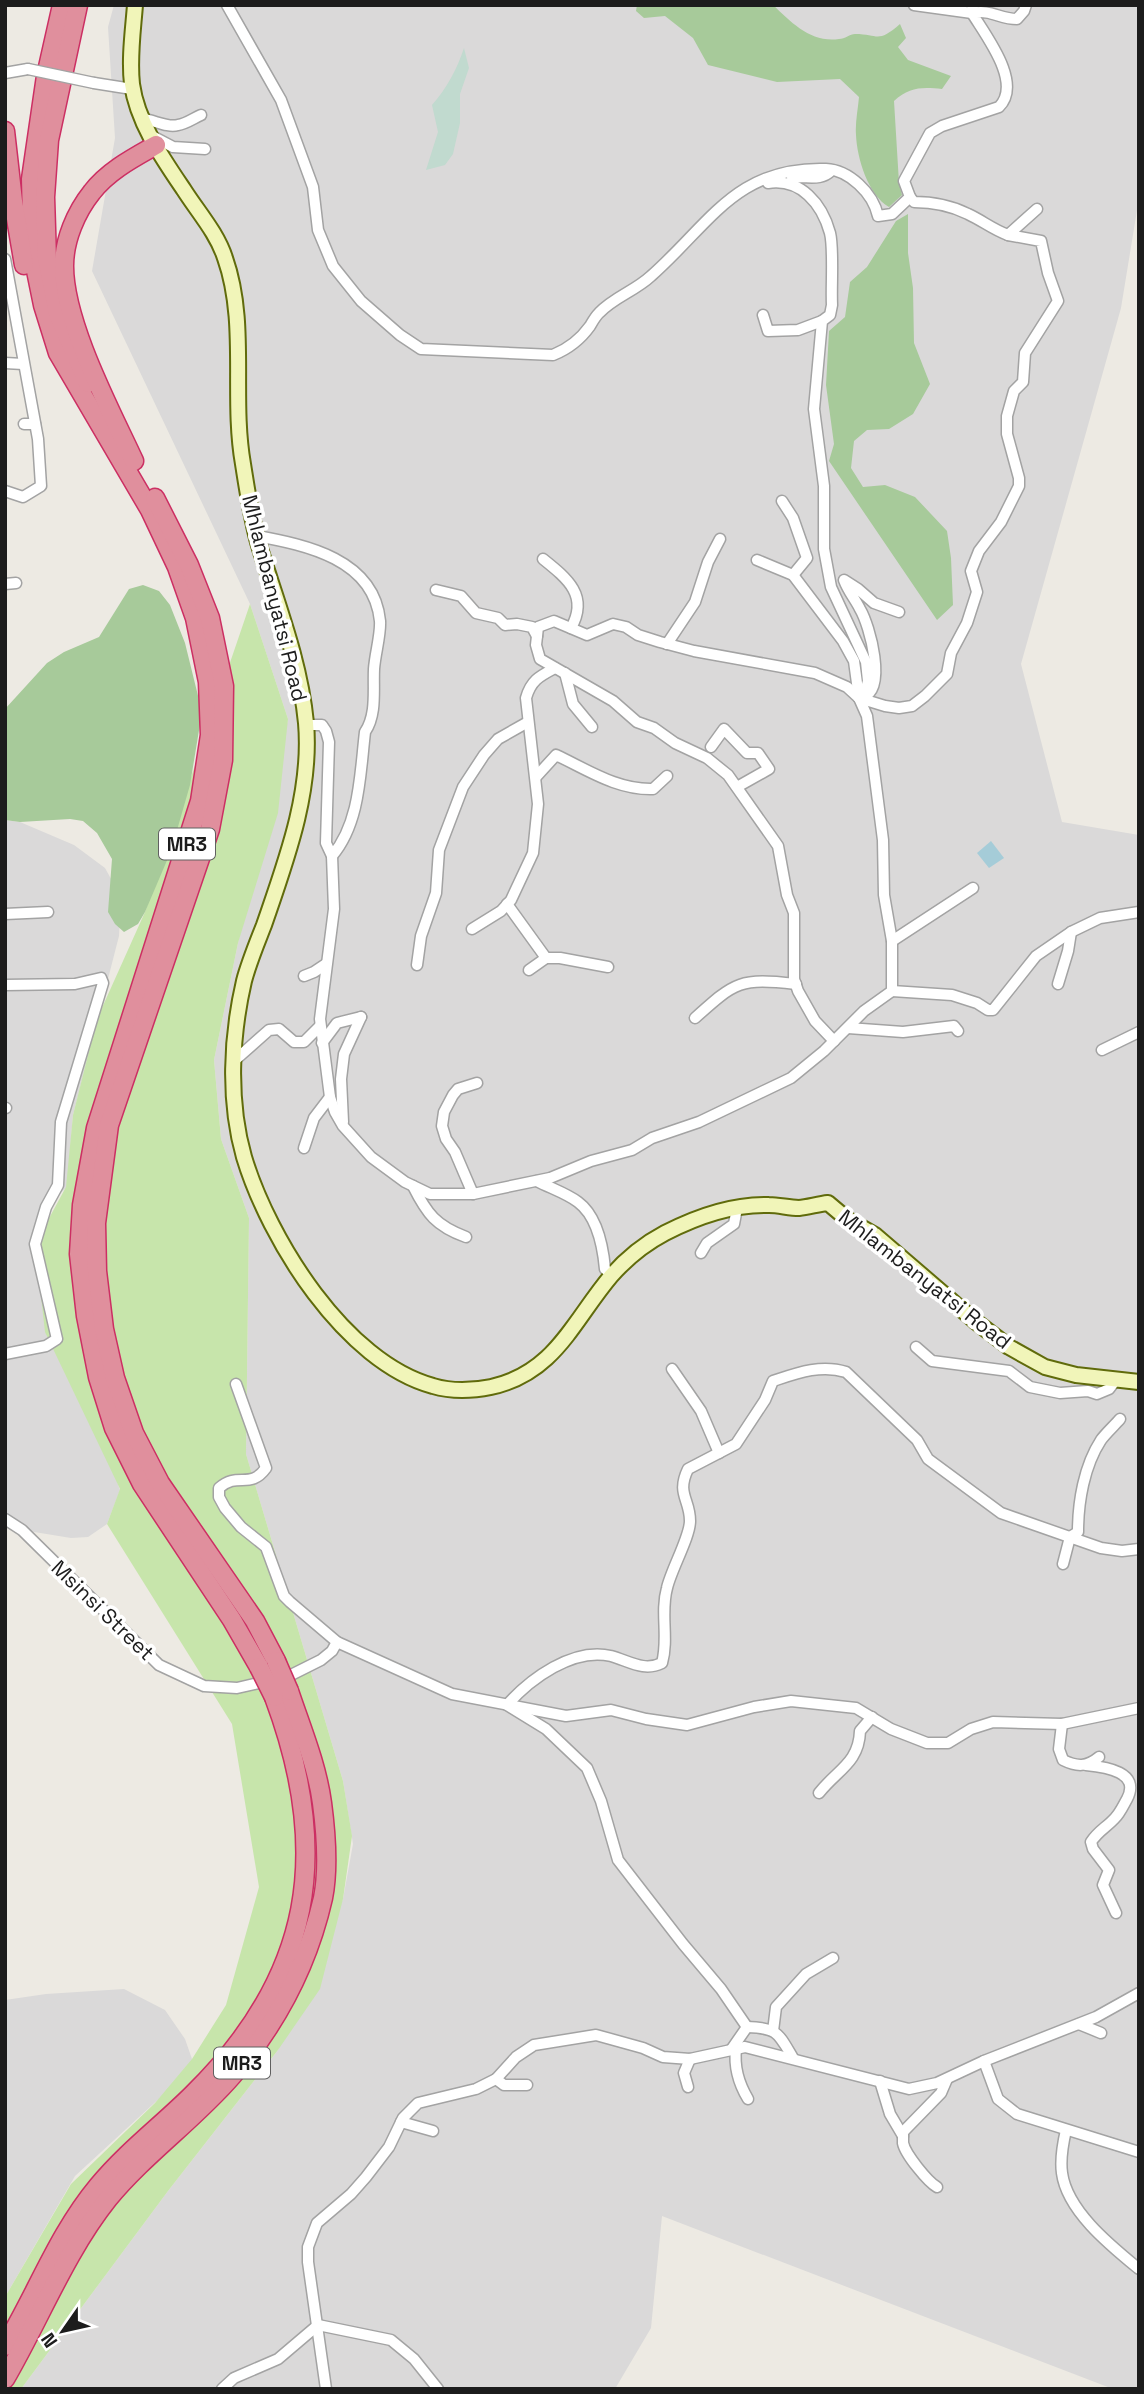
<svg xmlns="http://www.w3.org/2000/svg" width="1144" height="2394" viewBox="0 0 1144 2394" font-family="'Space Grotesk',sans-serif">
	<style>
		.residential { fill: #dad9d9 }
		.grass { fill: #c7e5ab }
		.forest { fill: #a7ca9a }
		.wetland { fill: #c1dacf }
		.water { fill: #a5ccd8 }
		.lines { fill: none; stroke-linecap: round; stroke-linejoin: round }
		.street-casing { stroke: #a3a3a3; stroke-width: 13 }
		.secondary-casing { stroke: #606b0b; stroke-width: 18 }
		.highway-casing { stroke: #cc2f63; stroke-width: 21 }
		.street { stroke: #fff; stroke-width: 10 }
		.secondary { stroke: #f1f5b9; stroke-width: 14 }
		.highway { stroke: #e08f9d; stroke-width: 18 }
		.street-bridge-casing { stroke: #a3a3a3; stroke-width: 13; stroke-linecap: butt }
		.highway-bridge-casing { stroke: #cc2f63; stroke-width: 21; stroke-linecap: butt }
		.street-bridge { stroke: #fff; stroke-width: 10 }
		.highway-bridge { stroke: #e08f9d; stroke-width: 18 }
		.labels { text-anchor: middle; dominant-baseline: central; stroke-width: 7; stroke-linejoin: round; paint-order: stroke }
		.shield { fill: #fff; stroke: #606060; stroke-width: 2 }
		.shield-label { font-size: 19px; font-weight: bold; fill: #1c1c1c }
		.street-label { font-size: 21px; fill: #1c1c1c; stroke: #fff }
	</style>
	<rect width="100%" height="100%" fill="#edeae3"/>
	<!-- residential -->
	<g class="residential">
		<path d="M114 5H1139V198L1121 308 1021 664 1062 822 1139 835V2389H1113L662 2216 651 2328 615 2389H21L168 2191 278 2050 343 1899 353 1844 343 1781 246 1454 249 1218 221 1139 214 1060 238 943 288 719 250 604 92 271 115 138 108 27Z"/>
		<path d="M5 820 20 822 74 845 105 868 121 897 119 936 73 1115 67 1187 46 1207 35 1244 120 1490 107 1524 88 1537 71 1538 22 1530 5 1519Z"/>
		<path d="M124 1989 165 2010 185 2039 192 2059 188 2072 75 2176 5 2297V2000L46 1994Z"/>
	</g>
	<!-- grass -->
	<path class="grass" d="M250 604 288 719 278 813 238 943 214 1060 221 1139 249 1218 246 1454 343 1781 352 1836 343 1899 320 1989 278 2050 168 2191 21 2389H5V2297L71 2184 155 2103 192 2059 226 2005 259 1887 232 1724 107 1524 120 1489 45 1332 35 1244 66 1187 73 1115 97 1019 145 912Z"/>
	<!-- forest -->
	<g class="forest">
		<path d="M637 5H773C792 23 811 43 839 39 845 39 850 34 855 34 879 34 877 44 900 24L906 38 898 47 908 60 951 76 942 89C922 87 909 87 894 101L899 183 902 195 889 207C868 195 857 158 856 135 855 123 858 109 859 97L840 79 777 82 708 65 693 38 665 16 644 18 636 11Z"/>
		<path d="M908 214V253L913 288 914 343 930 384 913 414 889 429 867 430 854 441 851 468 863 487 885 485 915 497 947 531 951 558 953 605 937 620 829 461 834 444 826 385 829 331 845 317 850 282 867 267 896 221Z"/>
		<path d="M143 585 159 591 170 605 185 643 202 712 190 785 171 851 145 912 138 924 124 932 115 924 108 912 112 859 97 833 83 821 70 819 20 822 5 820V709L47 663 64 652 99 637 129 589Z"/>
	</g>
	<!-- wetland -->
	<path class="wetland" d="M464 48 469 68 460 94V123L453 154 445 165 426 170 438 132 432 105C447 88 457 69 464 48Z"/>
	<!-- water -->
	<path class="water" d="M991 841 1004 858 989 868 977 853Z"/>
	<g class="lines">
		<!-- street casing -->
		<g class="street-casing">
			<g id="street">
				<path d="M227 5 281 100 313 187 318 230 333 266 361 301 400 335 421 349 553 355C568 349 580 340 590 326 593 321 595 317 599 313 614 297 635 291 651 276 710 224 736 166 826 169 849 170 873 193 878 216L892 214 910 197 904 181 930 133 942 126 999 107C1023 83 986 36 972 13 991 9 999 19 1017 19L1024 11 1026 5"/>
				<path d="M914 5 972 13 973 5"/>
				<path d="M5 73 28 69"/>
				<path d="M94 83 132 89"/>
				<path d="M143 119C154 120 167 128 178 125 186 124 194 118 201 115"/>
				<path d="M152 136 173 147 205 149"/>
				<path d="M792 178C805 175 820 182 831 171"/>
				<path d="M768 183C801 178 822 204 830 233 834 249 831 286 832 305L830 315 822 321 814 409 824 486V549L831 587 866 662 868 681 865 692 859 698"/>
				<path d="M910 197 914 202C932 202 952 206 968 214 983 221 992 229 1008 235"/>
				<path d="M5 259 38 439 41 486 23 497 5 491"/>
				<path d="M763 315 768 331 798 330 822 321"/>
				<path d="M5 363 23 364"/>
				<path d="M24 424H35"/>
				<path d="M782 501 793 518 807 558 793 575"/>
				<path d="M257 536C306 545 374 559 380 621 381 634 375 654 374 669 373 690 377 714 365 732 360 774 360 823 332 856"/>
				<path d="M543 559C568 579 589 596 571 628"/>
				<path d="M5 584 16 583"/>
				<path d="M436 590 461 596 476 613 498 618 505 625 517 624 532 627 537 636"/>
				<path d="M667 644 695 602 708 562 720 539"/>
				<path d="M565 673 573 704 592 727"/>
				<path d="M863 697C887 689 870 626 860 609 855 599 848 591 844 580L858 589 874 603 899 612"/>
				<path d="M306 725H322L326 731 329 742 326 843 332 856 334 909 320 1019 330 1097 335 1112 343 1126 371 1157 405 1182 430 1194H473L550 1178 591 1161 632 1150 652 1138 699 1122 791 1078 824 1051 864 1011 892 991V941L884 895 883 840 867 716 859 698 854 661 843 641 793 575 757 560"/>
				<path d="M711 747 724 729 747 753H758L769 769 737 787"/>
				<path d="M536 777 556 755C588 770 617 790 653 789L667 776"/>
				<path d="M507 904 546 958"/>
				<path d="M5 914 48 912"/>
				<path d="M472 929 501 911 511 900 533 853 538 804 526 698C531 680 540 676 555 668"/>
				<path d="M892 941 973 888"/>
				<path d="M417 965 421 936 436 893 439 850 463 787 484 755 498 739 528 722"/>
				<path d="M529 970 546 958H560L608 967"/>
				<path d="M304 976 314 972 326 964"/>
				<path d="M1058 984 1068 951 1071 932"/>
				<path d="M5 985 75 984 101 978 103 983 61 1122 58 1185 46 1207 35 1244 57 1339 46 1346 5 1354"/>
				<path d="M892 991 952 995 977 1003 988 1010H993L1036 956 1071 932 1100 918 1139 912"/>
				<path d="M695 1018C736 981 740 978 796 984"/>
				<path d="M848 1028 903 1032 954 1026 958 1031"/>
				<path d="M834 1041 815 1021 798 991 794 979V913L787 895 778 846 728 775 707 758 675 743 654 728 637 722 613 701 540 659 536 645 538 627 554 621 587 635 613 624 626 627 638 635 660 642 694 651 815 673 847 687 859 698 885 706 899 708 912 706 925 696 947 674 951 653 967 623 977 592 971 571 979 551 1001 522 1019 486V478L1007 434V416L1014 391 1023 382 1025 353 1058 301 1048 273 1041 241 1008 235 1037 209"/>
				<path d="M322 1043 337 1023 361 1017"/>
				<path d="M1102 1050 1139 1032"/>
				<path d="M234 1061 269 1030 279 1029 294 1042H304L320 1026"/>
				<path d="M5 1108H6"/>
				<path d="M343 1122 341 1079 344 1054 361 1017"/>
				<path d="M304 1148 314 1118 330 1097"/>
				<path d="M537 1181C550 1188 566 1193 578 1202 597 1216 603 1247 605 1269L612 1275"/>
				<path d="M413 1186C427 1214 436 1226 466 1237"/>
				<path d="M473 1194 455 1152 446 1139 442 1126 444 1112 453 1095 458 1089 477 1083"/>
				<path d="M701 1253 707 1243 734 1224 737 1208"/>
				<path d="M916 1347 932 1361 1009 1371 1030 1387 1060 1393 1088 1391 1097 1394 1109 1389 1116 1380"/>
				<path d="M672 1369 701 1411 719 1453"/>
				<path d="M236 1384 266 1468C250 1490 238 1471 219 1488V1497L225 1508 241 1527 266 1547 284 1596 290 1602 337 1642 452 1694 566 1716 611 1710 646 1719 687 1725 754 1707 791 1701 856 1708 891 1729 927 1743H948L971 1729 993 1722 1062 1724 1139 1708"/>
				<path d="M5 1519 22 1530 159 1665 204 1686 237 1688 289 1676 321 1660 332 1651 337 1642"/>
				<path d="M1063 1564 1070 1537 1078 1532C1078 1502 1084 1466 1101 1440 1106 1433 1114 1426 1120 1419"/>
				<path d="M1062 1724 1059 1749 1063 1760C1077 1767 1087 1767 1099 1757"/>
				<path d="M1086 1765C1106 1767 1141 1772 1127 1799 1123 1806 1120 1813 1115 1818 1107 1827 1098 1831 1091 1842L1093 1849 1109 1870 1103 1885 1116 1913"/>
				<path d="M819 1793C837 1770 859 1763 860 1731L872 1717"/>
				<path d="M1079 2024 1101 2033"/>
				<path d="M747 2027C778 2028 778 2033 793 2058"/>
				<path d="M773 2031 776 2007 806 1974 833 1958"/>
				<path d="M736 2049C734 2066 739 2084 748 2099"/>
				<path d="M731 2050 747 2027 721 1989 683 1944 618 1860 601 1801 587 1768 546 1729 507 1705C530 1679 573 1647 611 1656 629 1661 644 1672 662 1663 669 1638 660 1613 667 1588 671 1570 690 1537 690 1521 690 1499 676 1494 688 1469L736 1444 765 1400 773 1381C797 1373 821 1364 846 1372L917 1440 928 1459 1001 1513 1101 1548 1122 1551 1139 1549"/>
				<path d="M984 2061 998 2099 1017 2114 1139 2152"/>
				<path d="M496 2079 504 2085H527"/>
				<path d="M880 2081 890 2114 903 2136"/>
				<path d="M688 2087 684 2073 690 2059"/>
				<path d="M401 2122 433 2131"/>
				<path d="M1066 2130C1063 2143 1060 2159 1062 2173 1067 2211 1111 2246 1139 2269"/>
				<path d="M937 2187C928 2182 905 2154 903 2143 903 2142 903 2133 903 2132L941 2093 947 2079"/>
				<path d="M222 2389 234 2378 278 2359 318 2325 391 2340 414 2359 438 2389"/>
				<path d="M326 2389 308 2262V2247L317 2223 351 2194 366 2177 389 2147 403 2118 418 2103 476 2089 496 2079 516 2057 534 2045 596 2035 643 2048 663 2057 690 2059 745 2047 909 2089 937 2083 984 2061 1096 2017 1139 1993"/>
			</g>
		</g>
		<!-- secondary casing -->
		<g class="secondary-casing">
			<path id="secondary" d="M135 5C133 31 129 58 132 84 137 122 163 159 184 190 198 212 217 233 225 258 248 323 231 396 243 464 247 489 251 517 258 542 276 601 300 660 306 723 312 792 286 861 264 925 257 943 249 962 244 981 231 1037 228 1101 244 1157 269 1240 345 1362 433 1386 453 1392 471 1391 491 1387 555 1373 573 1321 611 1276 626 1259 646 1243 665 1233 696 1217 734 1204 769 1205 779 1205 789 1208 799 1208 808 1207 819 1204 828 1203L847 1219 875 1235 975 1321 1009 1347 1045 1367 1076 1375 1139 1382"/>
		</g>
		<!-- highway casing -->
		<g class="highway-casing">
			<g id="highway">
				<path d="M62 5 46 76 31 179 33 256 43 305 58 353 150 510 177 567 195 618 208 682 210 735 200 801 96 1128 82 1205 79 1254 86 1316 98 1377 114 1428 142 1484 232 1620 259 1667"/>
				<path d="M78 5 49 140 45 197 47 259 58 314 88 383"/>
				<path d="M5 131 13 201 24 265"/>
				<path d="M134 461C110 409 64 323 64 266 64 240 76 212 92 192 108 171 133 158 156 145"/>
				<path d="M155 498 189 565 210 618 224 686 223 760 210 829 109 1125 96 1223 97 1271 104 1329 115 1378 134 1433 160 1483 255 1621 276 1661"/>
				<path d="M5 2346C37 2293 58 2234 98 2186 127 2151 162 2125 193 2094 313 1976 332 1852 274 1697"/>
				<path d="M5 2379C40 2319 65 2253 108 2199 145 2154 194 2120 232 2076 276 2025 308 1964 323 1898 329 1868 326 1833 322 1803 317 1765 301 1727 289 1691"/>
			</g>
		</g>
		<!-- street -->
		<use href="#street" class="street"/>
		<!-- secondary -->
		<use href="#secondary" class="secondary"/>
		<!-- highway -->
		<use href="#highway" class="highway"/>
		<!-- street-bridge casing -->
		<g class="street-bridge-casing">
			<path id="street-bridge" d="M28 69 94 83"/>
		</g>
		<!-- highway-bridge casing -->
		<g class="highway-bridge-casing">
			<g id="highway-bridge">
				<path d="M276 1661 289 1691"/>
				<path d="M259 1667 274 1697"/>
			</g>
		</g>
		<!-- street-bridge -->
		<use href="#street-bridge" class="street-bridge"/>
		<!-- highway-bridge -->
		<use href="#highway-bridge" class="highway-bridge"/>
	</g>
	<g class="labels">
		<!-- shield labels -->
		<g class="shield">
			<rect x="159" y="828.5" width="56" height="31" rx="5"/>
			<rect x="214" y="2047.5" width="56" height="31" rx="5"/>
		</g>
		<g class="shield-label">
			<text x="187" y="844">MR3</text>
			<text x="242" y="2063">MR3</text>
		</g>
		<!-- street labels -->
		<g class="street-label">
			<text transform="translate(275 598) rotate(76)">Mhlambanyatsi Road</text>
			<text transform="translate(925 1279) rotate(38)">Mhlambanyatsi Road</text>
			<text transform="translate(103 1610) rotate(44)">Msinsi Street</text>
		</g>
	</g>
	<!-- border -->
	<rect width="1144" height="2394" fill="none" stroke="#1c1c1c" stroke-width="14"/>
	<!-- north arrow -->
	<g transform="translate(63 2331) rotate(236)" stroke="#ffffff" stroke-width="5" paint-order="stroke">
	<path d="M0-5L12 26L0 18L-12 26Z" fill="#1c1c1c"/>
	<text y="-10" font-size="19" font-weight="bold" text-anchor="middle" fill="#1c1c1c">N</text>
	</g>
</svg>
